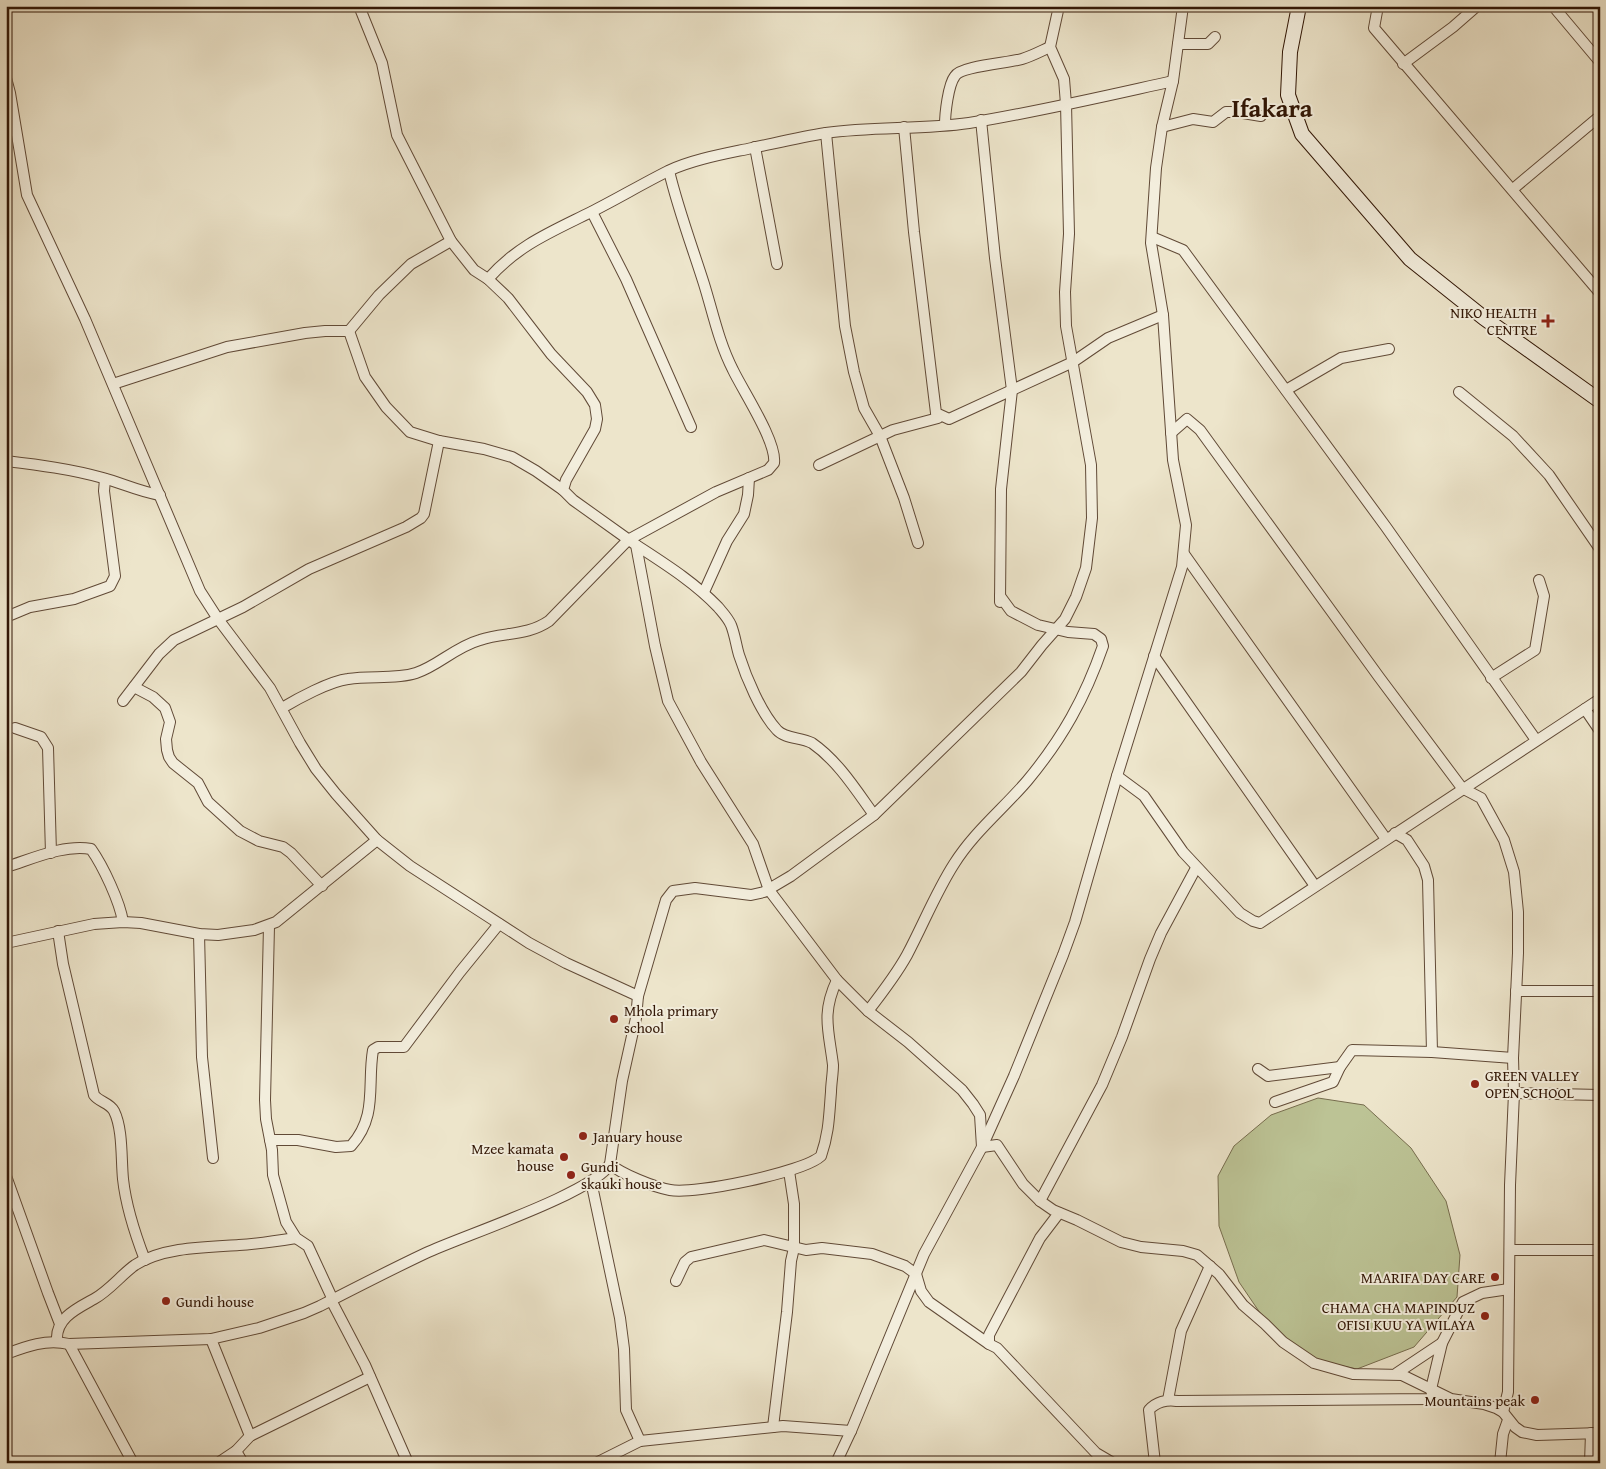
<svg xmlns="http://www.w3.org/2000/svg" width="1606" height="1469" viewBox="0 0 1606 1469" font-family="'Gentium Book Plus',serif">
	<style>
		.green { fill: #bcc395; stroke: #776d4e }
		.lines { fill: none; stroke-linecap: round; stroke-linejoin: round }
		.minor-casing { stroke: #614a37; stroke-width: 12 }
		.secondary-casing { stroke: #321706; stroke-width: 16 }
		.minor { stroke: #f3eedd; stroke-width: 10 }
		.secondary { stroke: #f3eedd; stroke-width: 14 }
		.poi-dot { fill: #8f2418; stroke: #f3eedd; stroke-width: 2 }
		.labels { text-anchor: middle; dominant-baseline: central; stroke-width: 4; stroke-linejoin: round; paint-order: stroke }
		.poi-label { font-size: 15px; fill: #321706; stroke: #f3eedd; text-anchor: end }
		.town-label { font-size: 25px; font-weight: bold; fill: #321706; stroke: #f3eedd }
	</style>
	<rect width="100%" height="100%" fill="#ede5cb"/>
	<filter id="stains"><feTurbulence type="fractalNoise" baseFrequency=".004" numOctaves="4"/><feColorMatrix values="0 0 0 0 .2 0 0 0 0 .09 0 0 0 0 .02 0 0 0 .5 -.17"/></filter>
	<radialGradient id="worn" r=".72"><stop offset=".6" stop-color="#630" stop-opacity="0"/><stop offset="1" stop-color="#630" stop-opacity=".3"/></radialGradient>
	<!-- green -->
	<path class="green" d="M1318 1098 1364 1105 1411 1148 1446 1201 1460 1255 1457 1297 1414 1347 1357 1369 1309 1359 1271 1329 1239 1282 1219 1226 1218 1176 1234 1146 1271 1115Z"/>
	<g class="lines">
		<!-- minor casing -->
		<g class="minor-casing">
			<g id="minor">
				<path d="M359 6 382 63 397 135 451 241 474 270 488 279 508 298 551 354 587 392 595 405 597 419 595 429 566 480 563 490 573 500 636 545 655 646 668 701 701 762 753 844 769 890 837 980 868 1011 908 1042 962 1090 973 1104 980 1115 982 1147 997 1145 1023 1184 1040 1201 1053 1210 1077 1220 1121 1242 1141 1247 1183 1251 1197 1255 1219 1274 1243 1305 1265 1324 1283 1342 1314 1363 1353 1374 1402 1375 1451 1399 1484 1404 1496 1408 1503 1412 1515 1427 1522 1432 1537 1435 1600 1433"/>
				<path d="M1378 6 1374 28 1600 293"/>
				<path d="M1553 6 1600 62"/>
				<path d="M1178 44H1208L1215 37"/>
				<path d="M1403 64 1453 27 1477 6"/>
				<path d="M6 78 10 93 27 195 85 319 200 591 218 619 270 688 300 743 316 769 336 794 377 840 410 866 529 943 566 963 638 996"/>
				<path d="M981 120 995 258 1012 390 1001 489 1000 602"/>
				<path d="M945 125C945 114 948 85 955 76 961 66 1009 63 1022 59 1032 56 1041 51 1050 47"/>
				<path d="M904 127 914 232 936 413 949 419 1073 362 1108 338 1163 315"/>
				<path d="M1162 127 1193 119 1213 122 1226 112H1237L1261 116"/>
				<path d="M826 133 845 326 854 372 864 408 880 436 904 498 918 543"/>
				<path d="M755 147 777 264"/>
				<path d="M1513 189 1600 116"/>
				<path d="M592 212 626 279 691 427"/>
				<path d="M1152 237 1183 250 1386 527 1536 740"/>
				<path d="M488 279C518 245 551 232 591 212 617 199 642 184 668 171 694 159 724 154 752 148 776 143 801 137 826 133 873 126 922 130 969 123 1037 112 1105 96 1173 81"/>
				<path d="M349 331 365 377 386 407 410 432 439 441 484 449 512 457 536 471 563 490"/>
				<path d="M113 384 227 347 305 333 325 331H349L379 295 411 264 451 241"/>
				<path d="M1286 390 1341 358 1389 349"/>
				<path d="M1459 392 1513 436 1549 475 1600 549"/>
				<path d="M1171 433 1187 419 1200 430 1379 677 1462 788 1481 798 1504 840 1514 872 1518 912V953L1513 1058 1514 1093 1510 1185 1508 1392 1503 1412"/>
				<path d="M6 461C39 465 71 469 103 478 122 483 140 492 160 495"/>
				<path d="M819 465 893 430 938 418 936 413"/>
				<path d="M636 545C665 564 694 582 718 607 723 613 728 618 731 625 735 635 736 645 739 655 746 677 761 713 777 730 785 739 801 737 812 743 838 761 856 790 874 815"/>
				<path d="M1184 554 1386 839"/>
				<path d="M704 592 727 541 744 514 748 495 749 478"/>
				<path d="M6 617 30 607 74 599 110 586 115 576 104 491 105 479"/>
				<path d="M1154 656 1315 886"/>
				<path d="M1491 678 1535 650 1544 596 1539 580"/>
				<path d="M134 687 153 697 165 708 170 722 166 739 167 750 169 757 173 763 198 783 208 802 240 831 259 841 283 847 291 853 322 886"/>
				<path d="M123 701 159 654 174 640 243 607 309 569 406 527 421 518 424 514 439 441"/>
				<path d="M282 708C297 699 330 681 348 679 370 675 394 680 416 673 438 666 455 647 480 640 504 632 527 636 549 621L628 540 716 492 768 470 774 463C777 442 743 391 733 370 719 343 713 313 704 284 692 246 678 209 669 171"/>
				<path d="M1585 709 1600 731"/>
				<path d="M15 728 41 737 48 748 51 853"/>
				<path d="M1117 776 1144 796 1183 852 1240 913 1253 921 1260 923 1600 699"/>
				<path d="M1395 833 1407 840 1424 866 1428 880 1432 1052"/>
				<path d="M6 867C32 859 64 844 91 849 103 866 120 902 123 922"/>
				<path d="M269 926 265 1100 266 1119 272 1150 273 1175 286 1222 296 1238 308 1246 333 1300"/>
				<path d="M58 931 63 964 94 1095C99 1102 110 1103 114 1111 123 1129 121 1159 123 1179 126 1207 135 1234 145 1260"/>
				<path d="M199 934 202 1057 213 1158"/>
				<path d="M6 943 94 924 123 922 141 923 199 934 218 935 254 930 276 922 377 840"/>
				<path d="M1516 991H1600"/>
				<path d="M868 1011C882 993 896 975 907 955 923 925 936 892 954 864 974 832 1003 809 1027 781 1062 739 1085 698 1103 646L1101 639 1094 634 1068 632 1038 625 1011 611 1000 596"/>
				<path d="M1258 1069 1268 1076 1340 1067"/>
				<path d="M1514 1093 1600 1095"/>
				<path d="M1275 1102 1333 1082 1340 1067 1352 1050 1432 1052 1513 1058"/>
				<path d="M270 1140H298L336 1147 351 1146C378 1116 367 1085 373 1050L378 1047H404L460 972 499 924"/>
				<path d="M610 1164C621 1174 654 1187 670 1190 694 1195 804 1172 821 1156 829 1133 829 1116 831 1092 831 1084 833 1074 833 1065 829 1031 821 1014 837 980"/>
				<path d="M6 1176 48 1293 60 1324"/>
				<path d="M591 1181 620 1318 624 1349 626 1410 640 1441"/>
				<path d="M1040 1201 1102 1085 1122 1037 1150 959 1161 933 1196 868"/>
				<path d="M1511 1250H1600"/>
				<path d="M676 1281 685 1262 691 1257 764 1240 806 1250 822 1248 872 1254 905 1266 916 1274 921 1291 929 1302 989 1344 997 1348 1096 1453 1113 1463"/>
				<path d="M331 1300 365 1365 408 1463"/>
				<path d="M211 1339 250 1436"/>
				<path d="M57 1341C55 1318 78 1308 94 1299 110 1290 121 1275 135 1265 163 1247 207 1247 239 1245 258 1244 277 1241 296 1238"/>
				<path d="M69 1344 133 1463"/>
				<path d="M989 1344V1335L1040 1238 1059 1213"/>
				<path d="M6 1354C27 1346 46 1339 69 1344L211 1339 259 1328 304 1313 320 1306C355 1288 390 1270 426 1253 462 1236 594 1193 610 1164L622 1081 636 1018 638 996 666 900 673 891 695 888 751 895 764 892 791 876 874 815 1021 672 1042 645 1065 619 1076 597 1086 568 1092 518 1091 465 1066 326 1065 292 1069 234 1066 104 1064 79 1050 47 1059 6"/>
				<path d="M1397 1373 1442 1343"/>
				<path d="M1168 1400 1181 1331 1210 1266"/>
				<path d="M773 1427 787 1312 791 1261 794 1248V1204L789 1171"/>
				<path d="M236 1451 243 1463"/>
				<path d="M218 1463 236 1451 250 1436 370 1377"/>
				<path d="M596 1463 640 1441 783 1426 851 1431"/>
				<path d="M836 1463 851 1431 924 1254 982 1147 1014 1076 1063 955 1075 922 1117 776 1182 567 1186 525 1173 460 1163 315 1151 243 1156 168 1162 127 1173 81 1183 6"/>
				<path d="M1155 1463 1149 1410C1156 1402 1167 1399 1177 1401L1433 1399 1431 1389 1442 1343 1463 1302 1482 1293 1509 1289"/>
				<path d="M1500 1463 1503 1434 1508 1420"/>
				<path d="M1590 1463 1591 1433"/>
			</g>
		</g>
		<!-- secondary casing -->
		<g class="secondary-casing">
			<path id="secondary" d="M1299 6 1290 52 1288 95 1302 134 1410 259 1484 318 1600 401"/>
		</g>
		<!-- minor -->
		<use href="#minor" class="minor"/>
		<!-- secondary -->
		<use href="#secondary" class="secondary"/>
	</g>
	<!-- markers -->
	<g class="poi-dot">
		<path d="M1545.5 313.5h5v5h5v5h-5v5h-5v-5h-5v-5h5z"/>
		<circle cx="614" cy="1019" r="5"/>
		<circle cx="1475" cy="1084" r="5"/>
		<circle cx="583" cy="1136" r="5"/>
		<circle cx="564" cy="1157" r="5"/>
		<circle cx="571" cy="1175" r="5"/>
		<circle cx="1495" cy="1277" r="5"/>
		<circle cx="166" cy="1301" r="5"/>
		<circle cx="1485" cy="1316" r="5"/>
		<circle cx="1535" cy="1400" r="5"/>
	</g>
	<g class="labels">
		<!-- poi labels -->
		<g class="poi-label">
			<text x="1537" y="312">NIKO HEALTH<tspan x="1537" dy="17">CENTRE</tspan></text>
			<text x="624" y="1010" text-anchor="start">Mhola primary<tspan x="624" dy="17">school</tspan></text>
			<text x="1485" y="1075" text-anchor="start">GREEN VALLEY<tspan x="1485" dy="17">OPEN SCHOOL</tspan></text>
			<text x="593" y="1136" text-anchor="start">January house</text>
			<text x="554" y="1148">Mzee kamata<tspan x="554" dy="17">house</tspan></text>
			<text x="581" y="1166" text-anchor="start">Gundi<tspan x="581" dy="17">skauki house</tspan></text>
			<text x="1485" y="1277">MAARIFA DAY CARE</text>
			<text x="176" y="1301" text-anchor="start">Gundi house</text>
			<text x="1475" y="1307">CHAMA CHA MAPINDUZ<tspan x="1475" dy="17">OFISI KUU YA WILAYA</tspan></text>
			<text x="1525" y="1400">Mountains peak</text>
		</g>
		<!-- town labels -->
		<g class="town-label">
			<text x="1272" y="108">Ifakara</text>
		</g>
	</g>
	<!-- margin -->
	<rect width="1606" height="1469" fill="none" stroke="#ede5cb" stroke-width="25"/>
	<rect x="8" y="8" width="1591" height="1454" fill="none" stroke="#321706" stroke-width="2.5"/>
	<rect x="12" y="12" width="1581" height="1444" fill="none" stroke="#321706"/>
	<rect width="100%" height="100%" filter="url(#stains)"/>
	<rect width="100%" height="100%" fill="url(#worn)"/>
</svg>
